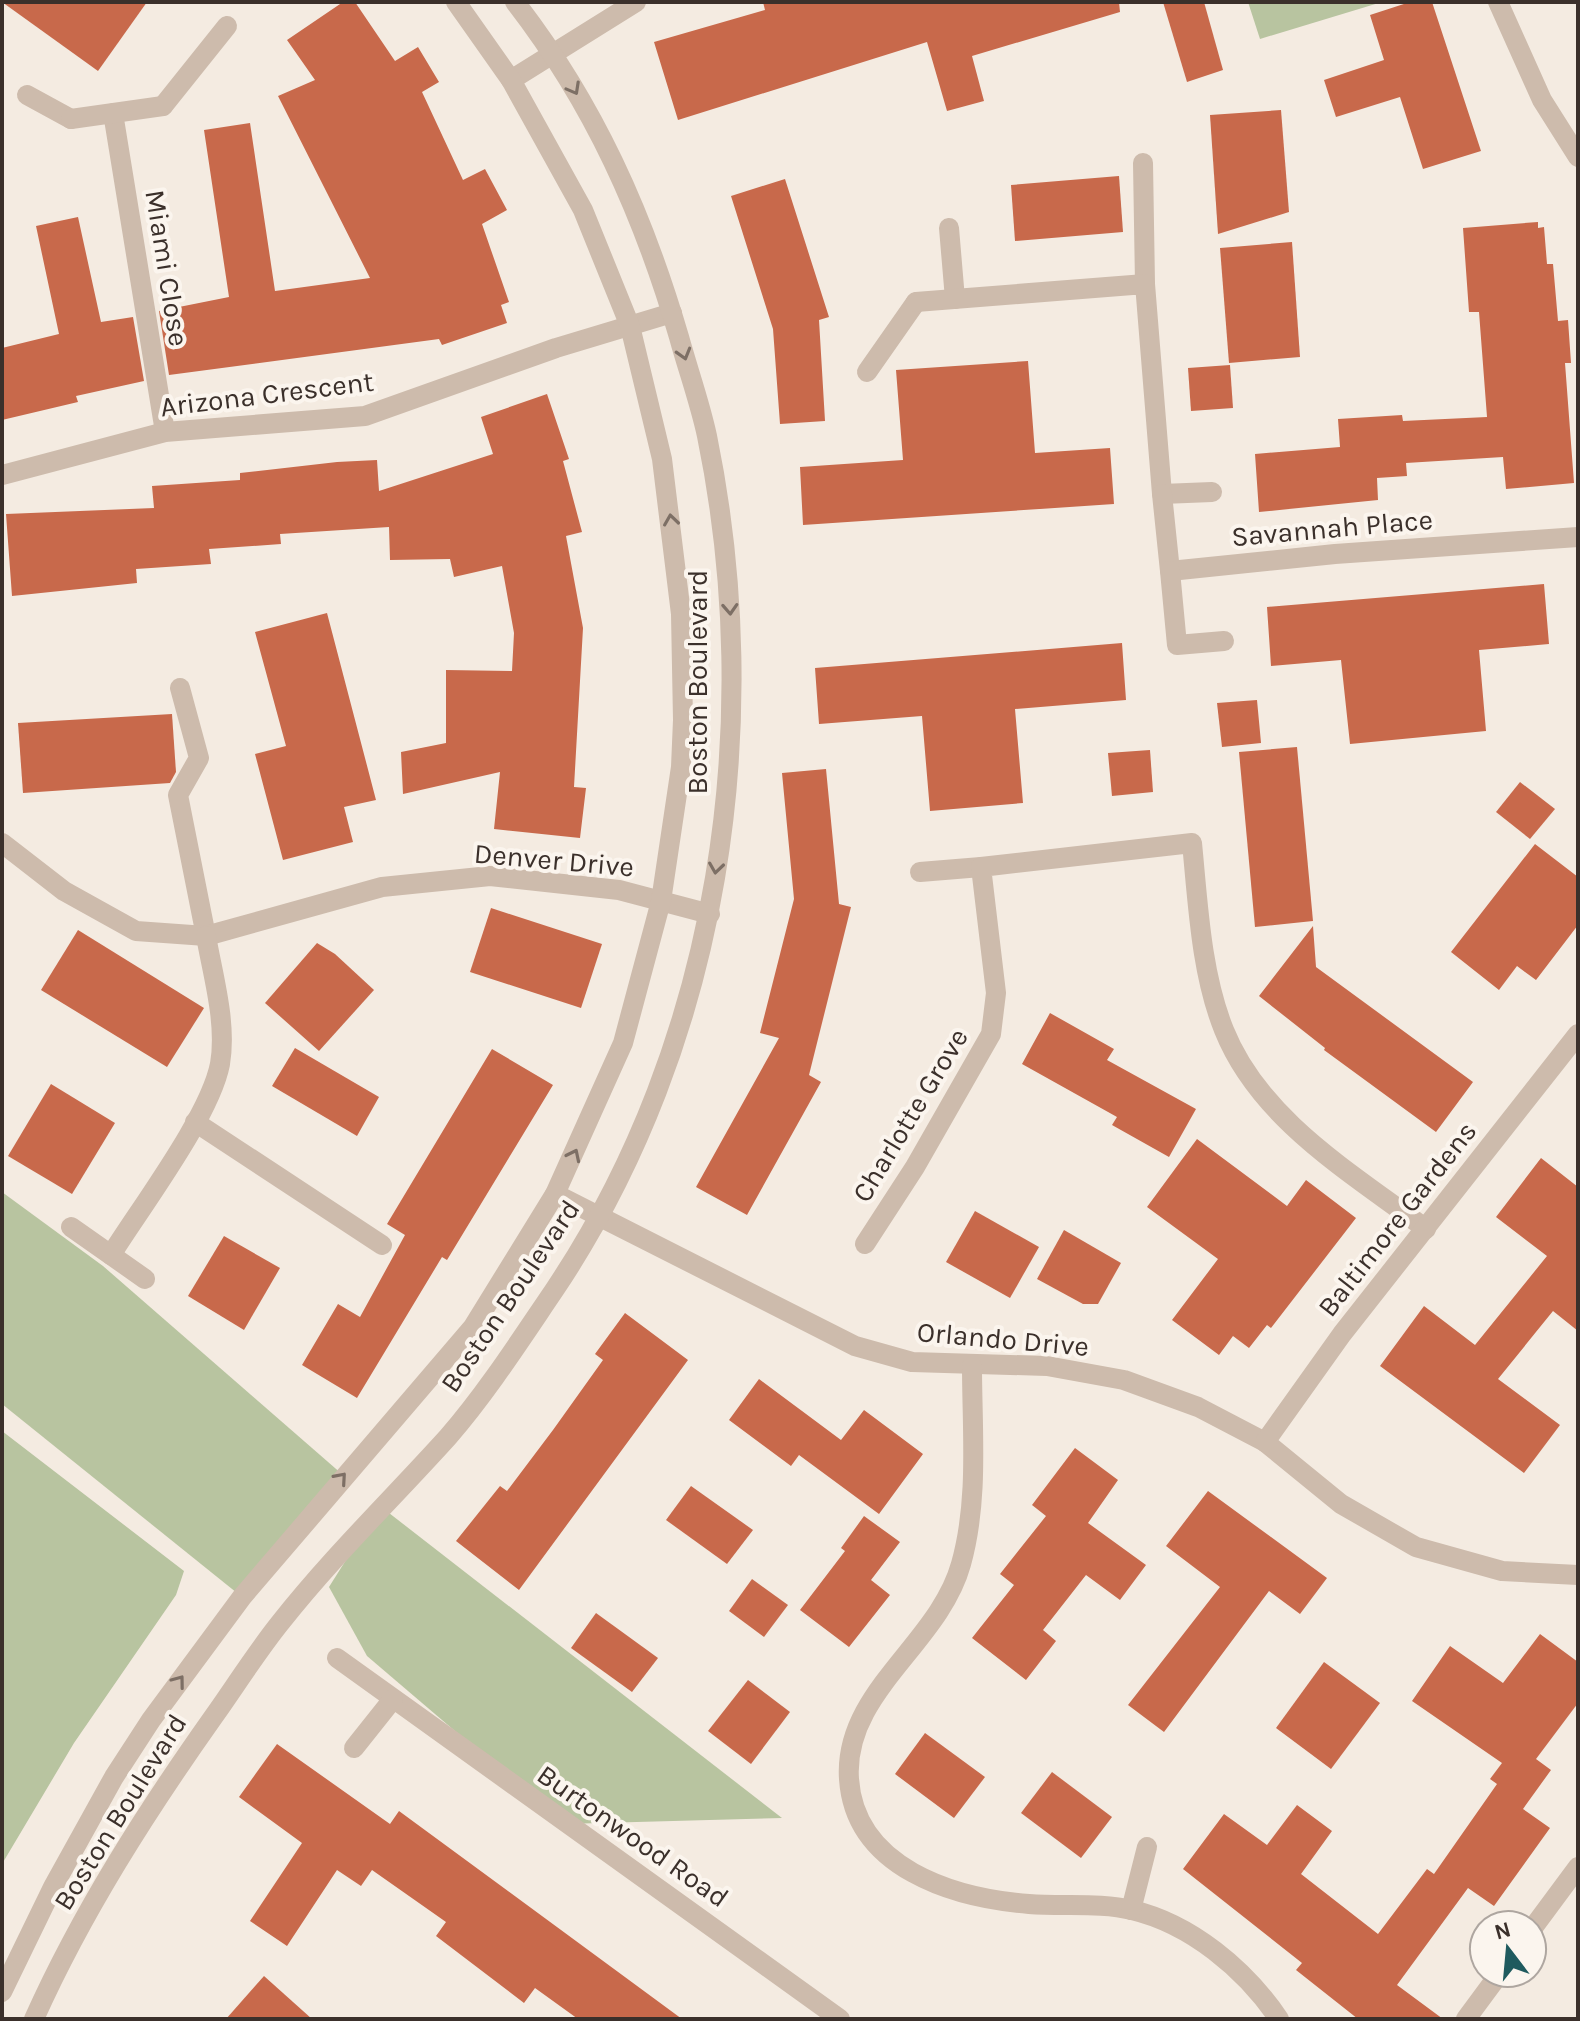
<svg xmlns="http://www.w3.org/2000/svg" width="1580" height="2021" viewBox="0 0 1580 2021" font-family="Karla,sans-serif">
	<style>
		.green { fill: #b8c4a0 }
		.building { fill: #c8694b }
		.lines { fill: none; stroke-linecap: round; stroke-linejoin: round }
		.service { stroke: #cdbbac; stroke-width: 20 }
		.minor { stroke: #cdbbac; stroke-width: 20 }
		.tertiary { stroke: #cdbbac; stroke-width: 20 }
		.oneway { stroke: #7d6f65 }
		.labels { text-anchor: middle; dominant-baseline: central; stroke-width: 8; stroke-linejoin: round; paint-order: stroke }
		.street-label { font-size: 28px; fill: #3b302b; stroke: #fbf5ee }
	</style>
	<rect width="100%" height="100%" fill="#f4ebe1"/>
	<!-- green -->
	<g class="green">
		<path d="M1248 2H1382L1260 39Z"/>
		<path d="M2 1192 103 1266 343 1475 242 1597 2 1404Z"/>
		<path d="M2 1431 184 1571 176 1595 74 1743 2 1864Z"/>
		<path d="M380 1506 782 1818 564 1824 367 1656 329 1587Z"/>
	</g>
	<!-- building -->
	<g class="building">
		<path d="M2 2H147L98 71Z"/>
		<path d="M343 2H355L395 61 418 47 439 82 422 92 463 180 485 169 507 210 482 224 509 302 501 305 507 323 442 345 439 339 169 375 159 311 229 297 204 130 250 123 275 291 370 278 278 96 315 80 287 40Z"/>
		<path d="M763 2H1119L1120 12 972 56 984 101 947 111 927 42 678 120 654 42 765 10Z"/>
		<path d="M1163 2H1204L1223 70 1187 82Z"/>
		<path d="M1410 2H1432L1481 151 1423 169 1400 97 1336 117 1324 80 1384 60 1370 15Z"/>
		<path d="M1281 110 1289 212 1218 234 1210 115Z"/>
		<path d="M1119 176 1123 232 1015 241 1011 185Z"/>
		<path d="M785 179 829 317 819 320 825 421 780 424 773 329 731 196Z"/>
		<path d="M78 217 101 322 133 317 144 381 76 396 78 402 2 420V348L59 334 36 226Z"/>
		<path d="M1538 222V228L1544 227 1547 264H1553L1558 321 1568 320 1571 363H1565L1574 483 1506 489 1503 457 1406 463 1407 476 1377 478 1378 500 1259 512 1255 454 1340 447 1338 419 1402 415 1403 421 1487 417 1479 312H1469L1463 228Z"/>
		<path d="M1292 242 1300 357 1229 363 1220 248Z"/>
		<path d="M1028 361 1035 453 1110 448 1114 504 803 525 800 467 903 460 896 370Z"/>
		<path d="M1230 365 1233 408 1191 411 1188 368Z"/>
		<path d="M547 394 569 459 563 461 582 532 566 536 583 628 574 787 586 788 580 838 494 829 500 772 403 794 401 752 446 743V670L512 671 514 633 502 566 454 577 450 559 390 560 389 527 280 534 281 544 209 549 211 564 136 569 137 583 12 596 6 514 154 508 152 486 240 480V473L337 462 377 460 379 491 493 454 481 417Z"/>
		<path d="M1544 584 1549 644 1479 650 1486 731 1350 744 1341 660 1271 666 1267 607Z"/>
		<path d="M327 613 376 800 344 807 353 842 283 860 255 754 286 746 255 632Z"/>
		<path d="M1122 643 1126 700 1015 709 1023 803 930 811 922 716 819 724 815 668Z"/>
		<path d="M1257 700 1261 743 1222 747 1217 703Z"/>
		<path d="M172 714 176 772 170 783 23 793 18 723Z"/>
		<path d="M1297 747 1313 921 1255 927 1239 752Z"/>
		<path d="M1150 750 1153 792 1112 796 1108 753Z"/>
		<path d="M826 769 839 904 851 907 809 1075 821 1082 747 1215 696 1187 779 1038 760 1033 794 899 782 773Z"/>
		<path d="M1520 782 1555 809 1530 839 1496 812Z"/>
		<path d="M1535 844 1578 877V925L1536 980 1517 966 1499 990 1451 952Z"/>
		<path d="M491 908 602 944 581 1008 470 972Z"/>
		<path d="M1313 926 1316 967 1473 1082 1436 1132 1324 1050 1325 1048 1259 996Z"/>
		<path d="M78 930 204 1008 167 1067 41 990Z"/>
		<path d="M317 943 335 954 374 990 319 1051 265 1003Z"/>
		<path d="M1050 1013 1114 1049 1107 1060 1196 1109 1169 1157 1112 1125 1117 1117 1022 1064Z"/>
		<path d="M295 1048 379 1097 357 1136 272 1086Z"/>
		<path d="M492 1049 553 1085 447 1260 442 1257 357 1398 302 1365 338 1304 360 1317 405 1235 387 1224Z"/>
		<path d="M51 1084 115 1123 72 1194 8 1156Z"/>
		<path d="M1197 1139 1287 1206 1306 1180 1356 1218 1271 1328 1267 1325 1249 1348 1233 1336 1219 1355 1172 1320 1218 1259 1147 1207Z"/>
		<path d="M1541 1158 1578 1187V1331L1553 1311 1498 1379 1560 1425 1524 1473 1380 1366 1424 1306 1475 1345 1547 1256 1496 1217Z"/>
		<path d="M975 1211 1039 1247 1010 1298 946 1262Z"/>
		<path d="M1064 1230 1121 1263 1098 1304H1083L1037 1279Z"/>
		<path d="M224 1236 280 1268 244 1330 188 1296Z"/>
		<path d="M625 1313 688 1360 519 1590 456 1541 500 1486 507 1491 553 1430 603 1360 595 1354Z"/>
		<path d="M759 1379 841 1440 864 1410 923 1454 879 1514 799 1455 791 1466 729 1420Z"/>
		<path d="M1075 1448 1118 1480 1088 1523 1146 1565 1120 1600 1086 1575 1043 1630 1056 1641 1026 1680 972 1638 1014 1585 1000 1574 1046 1516 1032 1505Z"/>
		<path d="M691 1486 753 1530 727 1564 666 1520Z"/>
		<path d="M1208 1491 1327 1578 1300 1614 1269 1591 1164 1732 1128 1705 1220 1587 1166 1546Z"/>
		<path d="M864 1516 900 1542 871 1580 890 1595 849 1647 800 1610 845 1551 841 1548Z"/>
		<path d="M752 1579 788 1605 764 1637 729 1611Z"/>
		<path d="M596 1613 658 1658 632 1692 571 1648Z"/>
		<path d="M1540 1634 1578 1662V1703L1536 1759 1551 1770 1523 1809 1550 1828 1494 1906 1468 1888 1397 1985 1443 2019H1358L1296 1970 1302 1963 1183 1869 1224 1814 1267 1845 1297 1805 1332 1831 1301 1874 1378 1934 1427 1869 1434 1874 1497 1784 1490 1779 1502 1763 1412 1701 1450 1646 1503 1683Z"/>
		<path d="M1324 1662 1380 1703 1331 1769 1276 1728Z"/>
		<path d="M748 1680 790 1712 751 1764 708 1731Z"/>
		<path d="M925 1733 985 1777 954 1818 895 1774Z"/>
		<path d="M277 1744 390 1824 399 1811 682 2019H578L535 1988 524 2003 436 1936 446 1922 372 1870 361 1886 337 1870 287 1946 250 1921 302 1843 239 1797Z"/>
		<path d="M1052 1772 1112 1817 1081 1858 1021 1813Z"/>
		<path d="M264 1976 312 2019H226Z"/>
	</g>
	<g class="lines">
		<!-- service -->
		<g class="service">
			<path d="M27 95 71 119"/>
			<path d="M163 106 227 26"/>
			<path d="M1143 163 1145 284"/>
			<path d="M867 372 916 302"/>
			<path d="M180 688 199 758 178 795 206 936"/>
			<path d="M195 1122 382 1245"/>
		</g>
		<!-- minor -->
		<g class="minor">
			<path d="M1498 2 1542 100 1578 157"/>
			<path d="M511 80 636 2"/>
			<path d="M113 113 165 432"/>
			<path d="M71 119 163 106"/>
			<path d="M949 228 955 299"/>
			<path d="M916 302 1145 284 1162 494 1212 492"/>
			<path d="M2 475 165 432 365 416 556 348 672 313"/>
			<path d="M1162 494 1170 571 1335 554 1578 537"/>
			<path d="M1170 571 1177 645 1224 641"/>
			<path d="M2 843 64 891 136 931 206 936 382 887 490 876 619 890 710 914"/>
			<path d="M920 872 981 867"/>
			<path d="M555 1194 855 1346 912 1362 1047 1366 1124 1380 1198 1407 1265 1442 1341 1504 1416 1547 1502 1571 1578 1575"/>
			<path d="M71 1227 145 1279"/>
			<path d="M865 1244 915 1167 991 1034 996 993 981 867 1192 843C1198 904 1201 973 1224 1030 1260 1120 1352 1173 1426 1229"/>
			<path d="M111 1255C141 1207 210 1116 220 1064 227 1023 213 976 206 936"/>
			<path d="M972 1366C972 1431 979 1500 961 1564 939 1644 843 1692 849 1779 855 1868 953 1898 1029 1904 1062 1907 1100 1902 1132 1910 1191 1924 1245 1969 1279 2019"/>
			<path d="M1265 1442 1342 1334 1578 1034"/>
			<path d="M337 1658 840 2019"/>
			<path d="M354 1748 393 1699"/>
			<path d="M1131 1910 1147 1847"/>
			<path d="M1532 1929 1578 1867"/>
			<path d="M1466 2019 1500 1973"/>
		</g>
		<!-- tertiary -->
		<g class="tertiary">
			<path d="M2 1992 53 1887 114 1777 151 1720 242 1597 473 1327 555 1194 623 1043 661 901 681 767 683 720 681 614 662 459 630 326 583 210 511 80 456 2"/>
			<path d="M34 2019C82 1912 146 1812 214 1716 236 1685 256 1653 280 1623 332 1557 392 1499 448 1437 487 1392 521 1339 555 1289 720 1042 766 724 707 436 700 403 688 370 679 337 643 214 594 104 515 2"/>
		</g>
	</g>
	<!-- one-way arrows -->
	<defs><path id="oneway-chevron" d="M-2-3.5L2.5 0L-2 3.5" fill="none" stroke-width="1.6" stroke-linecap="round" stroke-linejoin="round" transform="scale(2)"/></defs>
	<g class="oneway">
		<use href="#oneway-chevron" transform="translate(574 89) rotate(61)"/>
		<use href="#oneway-chevron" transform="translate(684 354) rotate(74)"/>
		<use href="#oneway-chevron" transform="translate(671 520) rotate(-98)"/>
		<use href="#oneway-chevron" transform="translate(730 609) rotate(87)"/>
		<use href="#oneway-chevron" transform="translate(716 868) rotate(98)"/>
		<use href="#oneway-chevron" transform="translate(574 1155) rotate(-64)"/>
		<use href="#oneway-chevron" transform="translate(341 1478) rotate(-49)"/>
		<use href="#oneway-chevron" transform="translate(179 1681) rotate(-53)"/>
	</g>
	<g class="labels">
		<!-- street labels -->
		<g class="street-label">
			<text transform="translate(167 268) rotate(81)">Miami Close</text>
			<text transform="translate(267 394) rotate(-7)">Arizona Crescent</text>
			<text transform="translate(1332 528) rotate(-5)">Savannah Place</text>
			<text transform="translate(697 682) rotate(-90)">Boston Boulevard</text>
			<text transform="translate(554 860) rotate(5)">Denver Drive</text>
			<text transform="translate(910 1115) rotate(-59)">Charlotte Grove</text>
			<text transform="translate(1397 1219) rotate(-52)">Baltimore Gardens</text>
			<text transform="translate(510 1296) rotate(-56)">Boston Boulevard</text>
			<text transform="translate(1003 1339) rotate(5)">Orlando Drive</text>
			<text transform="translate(120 1812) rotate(-58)">Boston Boulevard</text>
			<text transform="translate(633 1836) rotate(35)">Burtonwood Road</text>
		</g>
	</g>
	<!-- border -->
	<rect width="1580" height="2021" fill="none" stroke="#3b302b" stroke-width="8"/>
	<!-- north arrow -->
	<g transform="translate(1508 1949) rotate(344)"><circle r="38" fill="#fbf5ee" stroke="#aea6a0" stroke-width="2"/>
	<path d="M0-6L14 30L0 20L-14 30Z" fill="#1f5a5e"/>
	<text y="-12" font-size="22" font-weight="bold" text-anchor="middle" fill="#3b302b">N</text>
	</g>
</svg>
